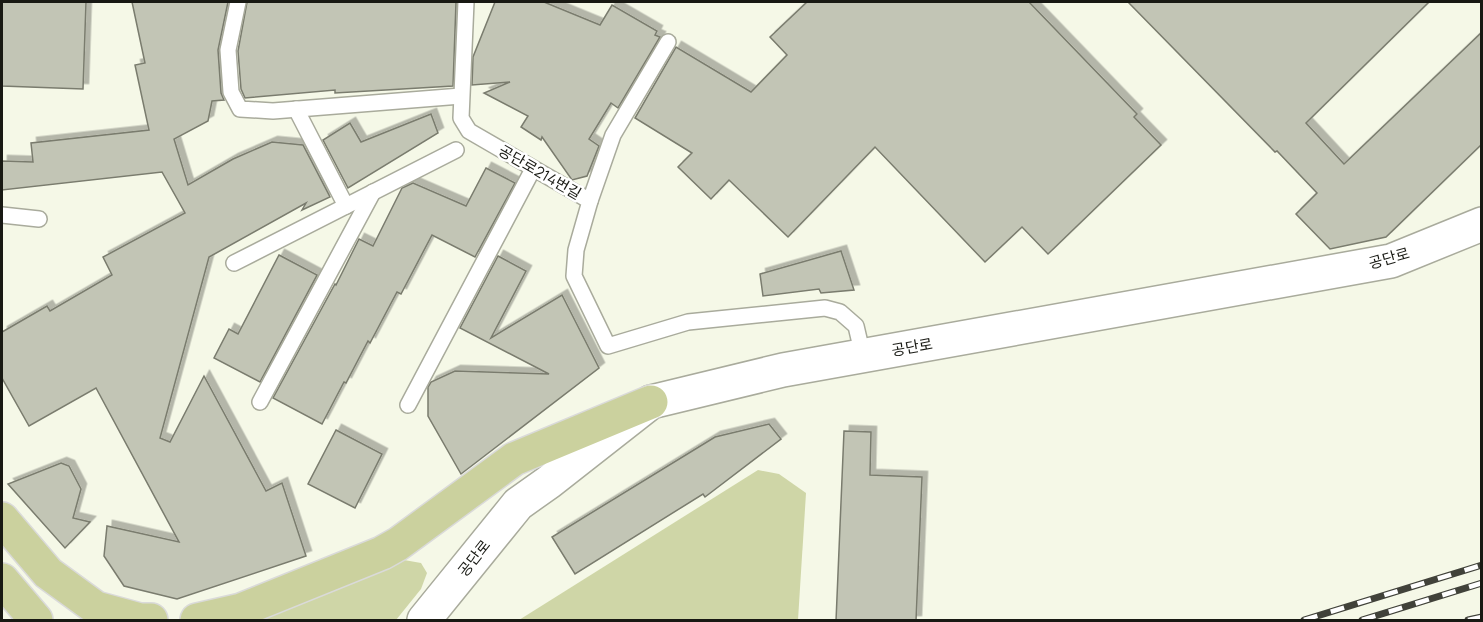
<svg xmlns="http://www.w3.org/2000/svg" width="1483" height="622" viewBox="0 0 1483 622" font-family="Manrope,'Noto Sans KR',sans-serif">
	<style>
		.green { fill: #cfd6a7 }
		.building { fill: #c2c5b5; stroke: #7a7c6e; stroke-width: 1.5; filter: url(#shadow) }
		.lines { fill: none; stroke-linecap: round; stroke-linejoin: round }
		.lane-casing { stroke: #a9ab9c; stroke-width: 18 }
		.secondary-casing { stroke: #a9ab9c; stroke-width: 36 }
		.primary-casing { stroke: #dadad9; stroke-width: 36 }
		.lane { stroke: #fff; stroke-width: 15 }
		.secondary { stroke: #fff; stroke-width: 33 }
		.primary { stroke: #cbd19e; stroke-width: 33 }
		.rail-casing { stroke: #41423a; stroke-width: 7 }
		.rail { stroke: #fff; stroke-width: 4.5; stroke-dasharray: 14; stroke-linecap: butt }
		.labels { text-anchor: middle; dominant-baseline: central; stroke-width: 5; stroke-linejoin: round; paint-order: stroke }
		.street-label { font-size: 15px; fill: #181913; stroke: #fff }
	</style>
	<defs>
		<filter id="shadow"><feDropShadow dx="5.5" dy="-5.5" stdDeviation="0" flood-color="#0004"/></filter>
	</defs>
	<rect width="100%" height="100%" fill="#f5f8e7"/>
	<!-- green -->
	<g class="green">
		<path d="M758 470 779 474 806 493 798 620H519Z"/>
		<path d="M404 560 421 563 427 573 421 589 396 620H254Z"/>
	</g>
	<!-- building -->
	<g class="building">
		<path d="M2 2H86L83 89 2 86Z"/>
		<path d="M132 2H228L218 50 221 93 224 100 212 101 208 121 174 139 188 185 233 159 272 142 303 145 330 197 302 210 306 203 209 257 160 438 170 442 204 376 266 491 282 483 306 556 177 599 124 586 104 556 107 526 179 542 96 388 29 426 2 378V332L47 306 50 311 112 275 103 257 185 213 162 172 2 190V161L33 162 31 143 149 130 135 65 145 63Z"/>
		<path d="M247 2H456L453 86 335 93V90L245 98 241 89 238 51Z"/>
		<path d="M495 2H544L600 25 612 5 657 31 655 35 660 37 618 108 611 103 589 139 599 146 587 176 572 180 542 137 541 140 521 127 528 116 484 93 510 82 472 85 473 57Z"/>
		<path d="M807 2H1029L1137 114 1134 117 1161 145 1048 254 1022 227 985 262 875 147 788 237 729 180 711 199 678 167 692 153 635 118 676 47 751 92 787 55 770 37Z"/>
		<path d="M1128 2H1429L1306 123 1344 164 1482 32V144L1386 237 1330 249 1296 214 1317 193 1277 151 1275 152Z"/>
		<path d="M431 114 438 133 348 188 323 140 350 123 361 142Z"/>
		<path d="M486 168 515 183 475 257 432 235 401 294 397 292 370 343 368 341 346 383 344 382 322 424 273 398 335 284 336 285 359 239 373 246 402 188 413 183 466 206Z"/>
		<path d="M841 251 854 290 821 293 819 289 763 296 760 274Z"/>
		<path d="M279 255 317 275 260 382 214 358 229 329 238 334Z"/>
		<path d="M498 256 526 271 491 338 562 295 599 368 461 474 428 416V387L431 382 455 371 549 374 460 328Z"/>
		<path d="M769 424 781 439 705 497 703 494 575 574 552 537 715 437Z"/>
		<path d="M336 430 382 454 355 508 308 484Z"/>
		<path d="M844 431 871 432 870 475 922 477 916 621H836Z"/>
		<path d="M61 463 69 466 81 489 73 518 90 522 65 548 8 484Z"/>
	</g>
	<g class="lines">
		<!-- lane casing -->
		<g class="lane-casing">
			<g id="lane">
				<path d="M238 2 228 50 231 92 240 109 273 111 461 96"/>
				<path d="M466 2 461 118 469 131 590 201 576 250 574 276 608 346 688 322 825 308 840 312 856 326 863 356"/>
				<path d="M296 109 346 206"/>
				<path d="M590 201 613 135 668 42"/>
				<path d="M2 215 39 219"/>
				<path d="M234 263 456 150"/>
				<path d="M260 402 373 192"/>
				<path d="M408 405 533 169"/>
			</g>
		</g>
		<!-- secondary casing -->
		<g class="secondary-casing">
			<path id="secondary" d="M424 620 518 504 549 482 651 402 783 370 1391 261 1482 224"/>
		</g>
		<!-- primary casing -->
		<g class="primary-casing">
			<g id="primary">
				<path d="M2 519 48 573 96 608 140 620H151"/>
				<path d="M2 580 36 620"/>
				<path d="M197 620 241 610 382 553 398 544 514 459 651 402"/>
			</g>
		</g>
		<!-- lane -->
		<use href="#lane" class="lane"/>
		<!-- secondary -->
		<use href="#secondary" class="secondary"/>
		<!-- primary -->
		<use href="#primary" class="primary"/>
		<!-- rail casing -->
		<g class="rail-casing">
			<g id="rail">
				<path d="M1304 620 1482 565"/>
				<path d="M1362 620 1482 583"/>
				<path d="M1468 620 1482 617"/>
			</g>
		</g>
		<!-- rail -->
		<use href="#rail" class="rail"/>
	</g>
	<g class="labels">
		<!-- street labels -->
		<g class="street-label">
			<text transform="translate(540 172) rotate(30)">공단로214번길</text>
			<text transform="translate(1389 258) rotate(-16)">공단로</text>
			<text transform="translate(912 347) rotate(-10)">공단로</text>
			<text transform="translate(474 558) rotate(-52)">공단로</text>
		</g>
	</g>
	<!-- border -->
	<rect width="1483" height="622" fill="none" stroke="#181913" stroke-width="6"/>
</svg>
